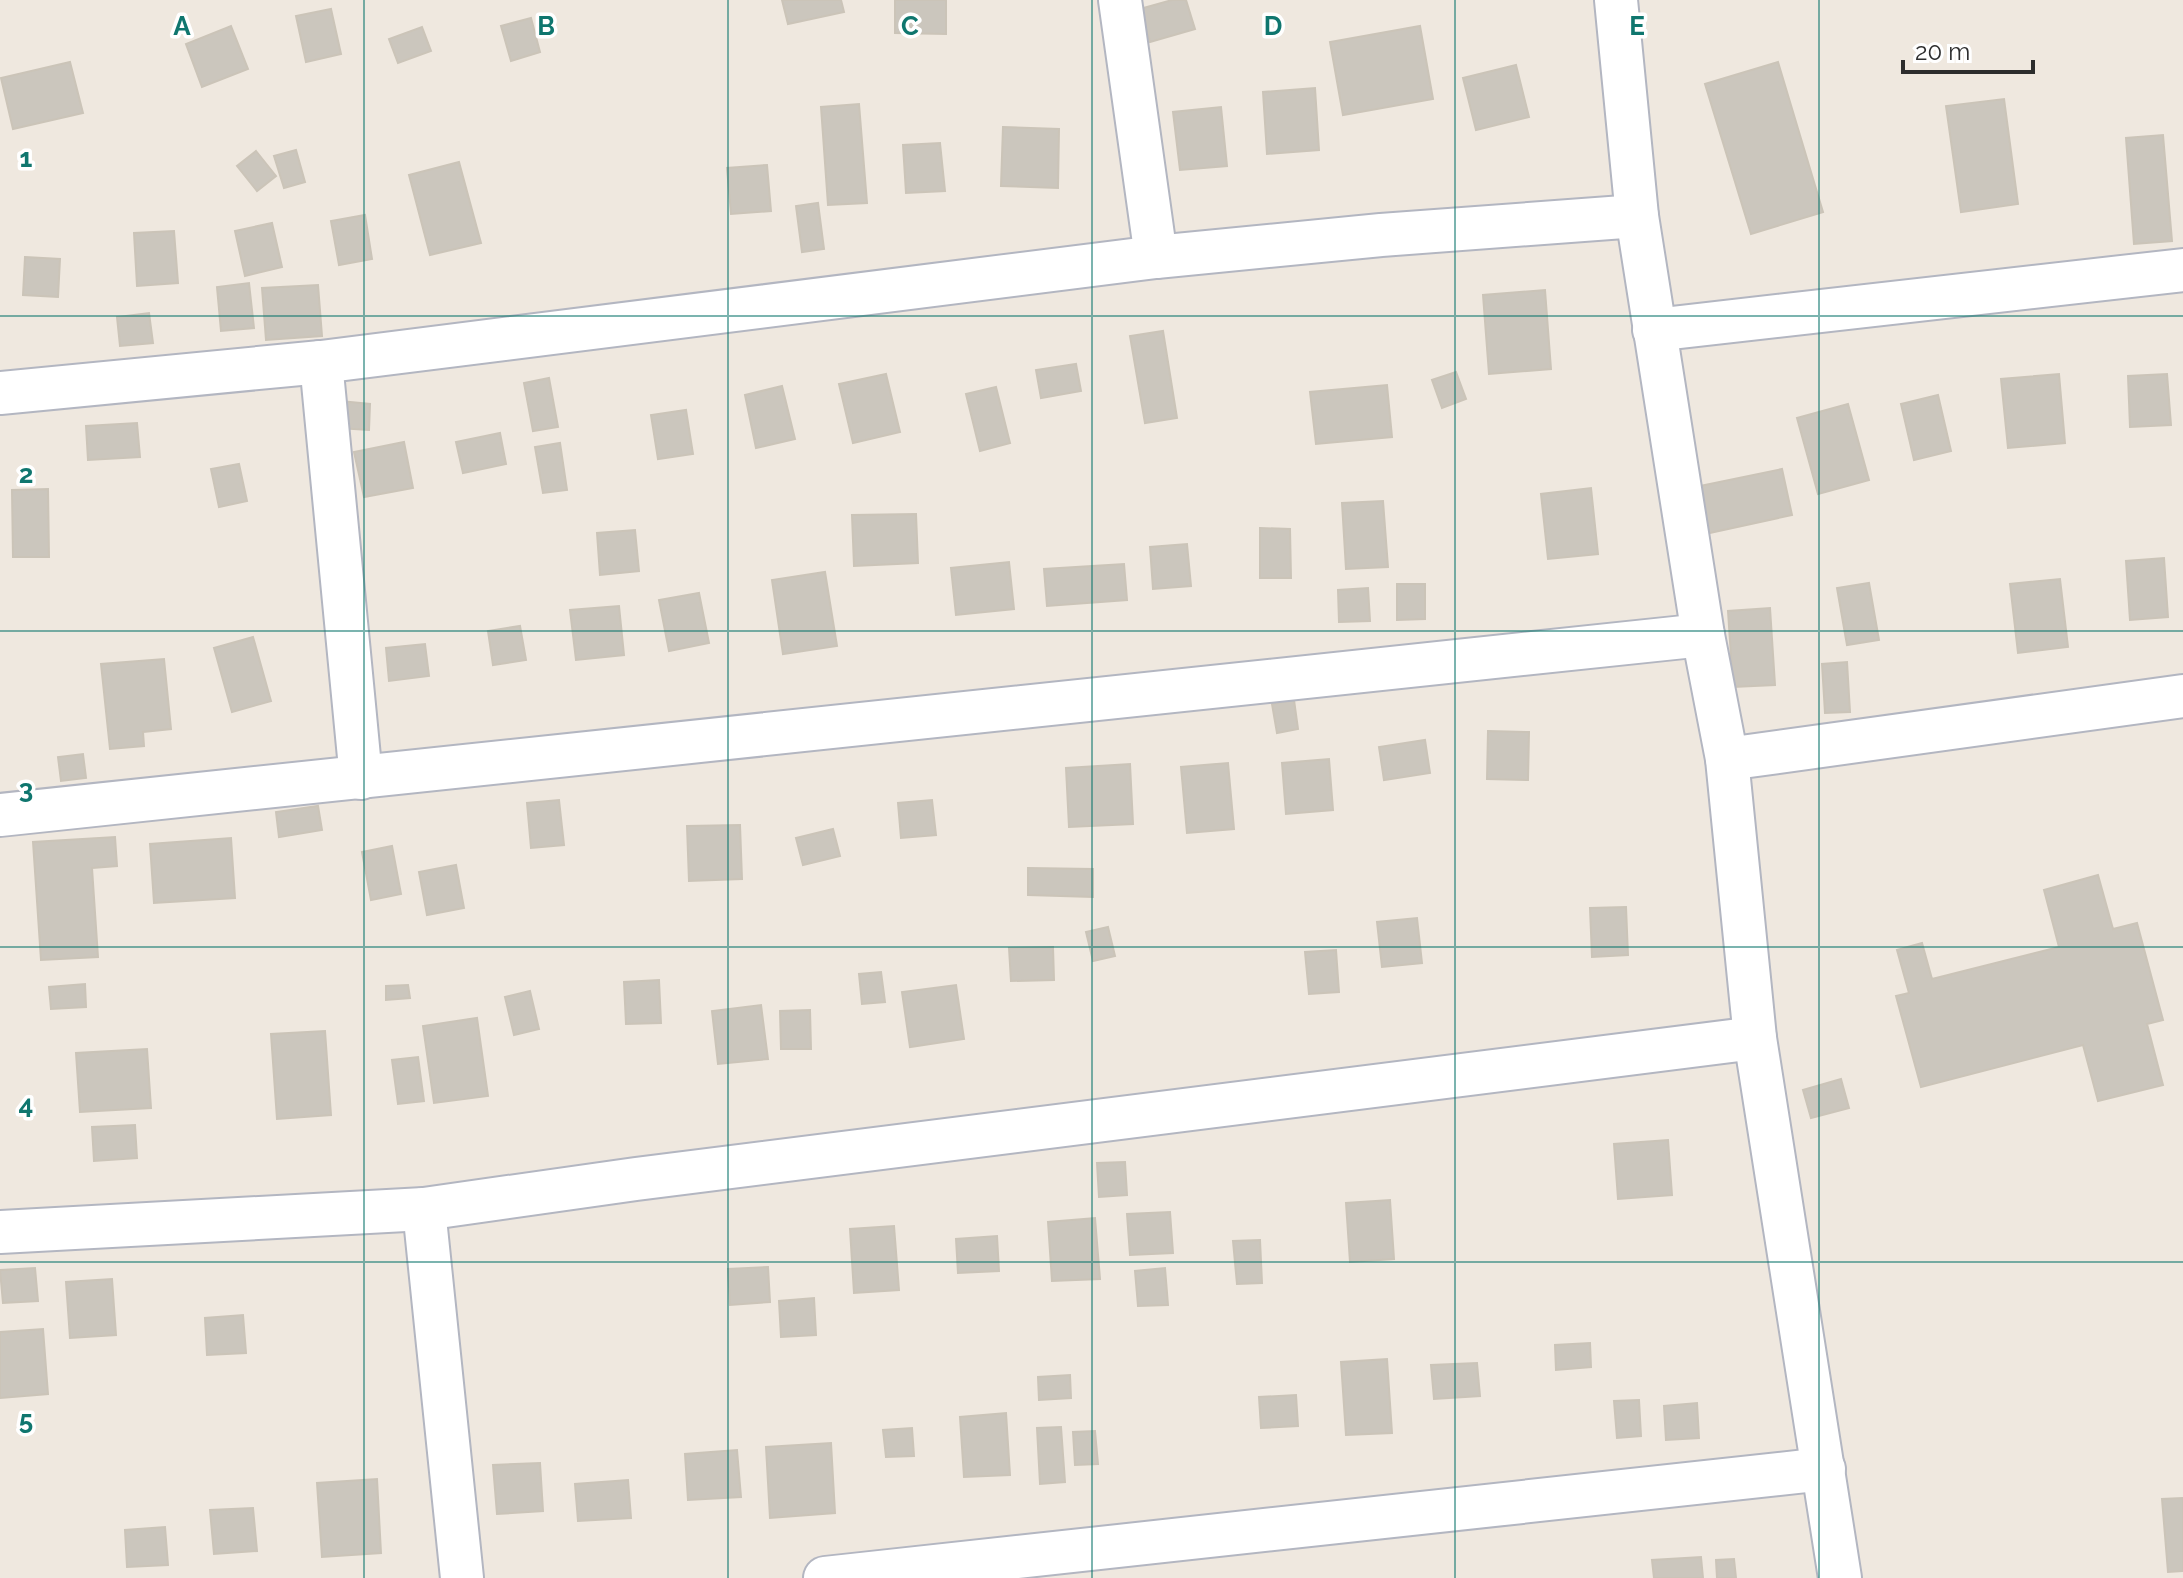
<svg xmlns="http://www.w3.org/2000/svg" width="2183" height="1578" viewBox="0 0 2183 1578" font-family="Raleway,sans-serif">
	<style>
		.building { fill: #cbc6bd; stroke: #cbc4b8; stroke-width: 2 }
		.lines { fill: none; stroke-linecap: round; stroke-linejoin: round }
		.minor-casing { stroke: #b3b6c1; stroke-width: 46 }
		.minor { stroke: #fff; stroke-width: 42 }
		.grid { fill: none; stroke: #0f766e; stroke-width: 2; stroke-opacity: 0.55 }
		.grid-label { font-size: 26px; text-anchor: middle; font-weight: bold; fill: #0f766e; stroke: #fff; stroke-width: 7; stroke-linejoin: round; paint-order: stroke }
	</style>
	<rect width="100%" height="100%" fill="#efe8df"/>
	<!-- building -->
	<g class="building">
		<path d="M782 0H841L844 12 788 24Z"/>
		<path d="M895 0H946V34L895 33Z"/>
		<path d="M1172 0H1186L1195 29 1150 42 1140 9Z"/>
		<path d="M331 9 341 54 306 62 296 16Z"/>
		<path d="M531 18 540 52 511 61 501 26Z"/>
		<path d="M231 26 248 69 202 87 186 44Z"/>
		<path d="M1420 26 1433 99 1343 115 1330 42Z"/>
		<path d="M422 27 431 51 398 63 389 39Z"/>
		<path d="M70 62 83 113 13 129 1 78Z"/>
		<path d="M1778 62 1823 212 1751 234 1705 84Z"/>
		<path d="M1516 65 1529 117 1476 130 1463 78Z"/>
		<path d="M1315 88 1319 150 1267 154 1263 92Z"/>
		<path d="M2004 99 2018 204 1961 212 1946 106Z"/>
		<path d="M859 104 867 203 828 205 821 107Z"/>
		<path d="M1221 107 1227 166 1180 170 1173 112Z"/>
		<path d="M1003 127 1059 129 1058 188 1001 186Z"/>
		<path d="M2163 135 2172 241 2134 244 2126 138Z"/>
		<path d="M940 143 945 191 906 193 903 145Z"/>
		<path d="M296 150 305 182 284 188 274 156Z"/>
		<path d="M256 151 276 176 257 191 237 166Z"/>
		<path d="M459 162 481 243 430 255 409 175Z"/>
		<path d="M767 165 771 211 731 214 727 168Z"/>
		<path d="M818 203 824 249 802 252 796 206Z"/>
		<path d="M365 215 372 259 339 265 331 221Z"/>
		<path d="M272 223 282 267 245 276 235 231Z"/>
		<path d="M174 231 178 283 137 286 134 233Z"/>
		<path d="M25 257 60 259 58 297 23 295Z"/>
		<path d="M249 283 254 328 221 331 217 287Z"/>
		<path d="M318 285 322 336 266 340 262 288Z"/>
		<path d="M1545 290 1551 369 1489 374 1483 295Z"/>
		<path d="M149 313 153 343 120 346 117 317Z"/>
		<path d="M1163 331 1177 418 1145 423 1130 336Z"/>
		<path d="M1076 364 1081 391 1041 398 1036 370Z"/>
		<path d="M1456 372 1466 399 1442 408 1432 380Z"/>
		<path d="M886 374 900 432 853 443 839 384Z"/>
		<path d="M2059 374 2065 443 2008 448 2001 379Z"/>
		<path d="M2167 374 2171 425 2130 427 2128 376Z"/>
		<path d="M549 378 558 427 533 431 524 383Z"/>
		<path d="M1387 385 1392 437 1316 444 1310 392Z"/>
		<path d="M782 386 795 439 756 448 745 395Z"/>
		<path d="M996 387 1010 443 980 451 966 394Z"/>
		<path d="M1938 395 1951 451 1914 460 1901 404Z"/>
		<path d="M340 401 370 404 369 430 338 428Z"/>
		<path d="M1848 404 1869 480 1818 494 1797 418Z"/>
		<path d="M686 410 693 454 658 459 651 415Z"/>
		<path d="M137 423 140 457 88 460 86 426Z"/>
		<path d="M500 433 506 464 463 473 456 442Z"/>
		<path d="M404 442 413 488 364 497 354 452Z"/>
		<path d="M560 443 567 490 543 493 535 447Z"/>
		<path d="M239 464 247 501 219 507 211 469Z"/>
		<path d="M1782 469 1792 515 1705 534 1695 487Z"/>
		<path d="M1591 488 1598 554 1548 559 1541 494Z"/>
		<path d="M48 489 49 557H13L12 490Z"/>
		<path d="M1383 501 1388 567 1346 569 1342 503Z"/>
		<path d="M916 514 918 563 854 566 852 515Z"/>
		<path d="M1260 528 1290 529 1291 578H1260Z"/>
		<path d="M635 530 639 571 600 575 597 533Z"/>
		<path d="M1187 544 1191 586 1153 589 1150 547Z"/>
		<path d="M2164 558 2168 617 2130 620 2126 561Z"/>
		<path d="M1009 562 1014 609 956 615 951 568Z"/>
		<path d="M1124 564 1127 600 1047 606 1044 569Z"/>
		<path d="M825 572 837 646 783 654 772 580Z"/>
		<path d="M2060 579 2068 647 2018 653 2010 584Z"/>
		<path d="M1869 583 1879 640 1847 645 1837 588Z"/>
		<path d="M1397 584H1425V619L1397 620Z"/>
		<path d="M1368 588 1370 621 1339 622 1338 590Z"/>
		<path d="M699 593 709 643 669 651 659 600Z"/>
		<path d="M619 606 624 655 576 660 570 610Z"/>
		<path d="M1770 608 1775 685 1733 687 1728 611Z"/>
		<path d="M520 626 526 660 493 665 488 631Z"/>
		<path d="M253 637 271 701 232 712 214 648Z"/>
		<path d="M425 644 429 676 389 681 386 648Z"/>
		<path d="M164 659 171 729 143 732 144 746 110 749 101 664Z"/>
		<path d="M1847 662 1850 712 1825 713 1822 664Z"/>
		<path d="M1294 700 1298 729 1277 733 1272 704Z"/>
		<path d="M1488 731 1529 732 1528 780 1487 779Z"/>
		<path d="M1425 740 1430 773 1384 780 1379 747Z"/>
		<path d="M83 754 86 778 61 781 58 757Z"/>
		<path d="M1329 759 1333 810 1286 814 1282 763Z"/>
		<path d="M1228 763 1234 829 1187 833 1181 767Z"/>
		<path d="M1130 764 1133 824 1069 827 1066 768Z"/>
		<path d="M559 800 564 845 531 848 527 803Z"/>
		<path d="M932 800 936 835 901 838 898 803Z"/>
		<path d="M318 806 322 830 279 837 276 812Z"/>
		<path d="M740 825 742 879 689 881 687 826Z"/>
		<path d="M833 829 840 856 803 865 796 838Z"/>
		<path d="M115 837 117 866 92 868 98 957 41 960 33 842Z"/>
		<path d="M231 838 235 898 154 903 150 844Z"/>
		<path d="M392 846 401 894 371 900 362 852Z"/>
		<path d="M456 865 464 908 427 915 419 872Z"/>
		<path d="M1028 868 1093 869V897L1028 895Z"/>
		<path d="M2098 875 2113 929 2137 923 2163 1020 2147 1024 2163 1085 2098 1101 2083 1045 1921 1087 1896 996 1909 993 1897 950 1922 943 1932 979 2059 947 2044 890Z"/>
		<path d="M1626 907 1628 955 1592 957 1590 908Z"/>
		<path d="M1417 918 1422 963 1382 967 1377 922Z"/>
		<path d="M1108 927 1115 956 1093 961 1086 932Z"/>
		<path d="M1053 947 1054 980 1011 981 1009 948Z"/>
		<path d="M1336 950 1339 992 1309 994 1305 952Z"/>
		<path d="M881 972 885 1002 862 1004 859 974Z"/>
		<path d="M659 980 661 1023 626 1024 624 982Z"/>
		<path d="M85 984 86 1007 51 1009 49 987Z"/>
		<path d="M408 985 410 998 386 1000V986Z"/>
		<path d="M956 985 964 1039 910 1047 902 992Z"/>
		<path d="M530 991 539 1029 514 1035 505 997Z"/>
		<path d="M761 1005 768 1059 718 1064 712 1011Z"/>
		<path d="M810 1010 811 1049H781L780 1011Z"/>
		<path d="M477 1018 488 1096 434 1103 423 1026Z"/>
		<path d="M325 1031 331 1115 277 1119 271 1034Z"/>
		<path d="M147 1049 151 1108 80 1112 76 1053Z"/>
		<path d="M418 1057 424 1101 398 1104 392 1060Z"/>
		<path d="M1841 1079 1849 1108 1811 1118 1803 1090Z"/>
		<path d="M135 1125 137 1158 94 1161 92 1127Z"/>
		<path d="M1668 1140 1672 1195 1618 1199 1614 1144Z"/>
		<path d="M1125 1162 1127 1195 1099 1197 1097 1163Z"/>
		<path d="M1390 1200 1394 1259 1350 1262 1346 1203Z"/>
		<path d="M1170 1212 1173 1253 1130 1255 1127 1214Z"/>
		<path d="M1095 1218 1100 1279 1052 1281 1048 1222Z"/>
		<path d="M894 1226 899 1290 854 1293 850 1229Z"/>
		<path d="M997 1236 999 1271 958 1273 956 1239Z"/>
		<path d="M1260 1240 1262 1283 1237 1284 1233 1241Z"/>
		<path d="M768 1267 770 1302 730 1305 728 1269Z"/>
		<path d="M35 1268 38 1301 3 1303 0 1270Z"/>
		<path d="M1165 1268 1168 1305 1138 1306 1135 1271Z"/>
		<path d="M112 1279 116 1335 70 1338 66 1282Z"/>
		<path d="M814 1298 816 1335 781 1337 779 1301Z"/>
		<path d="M243 1315 246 1353 207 1355 205 1318Z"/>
		<path d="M43 1329 48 1394 0 1398V1332Z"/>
		<path d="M1590 1343 1591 1367 1556 1370 1555 1345Z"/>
		<path d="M1387 1359 1392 1433 1346 1435 1341 1362Z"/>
		<path d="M1477 1363 1480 1396 1434 1399 1431 1365Z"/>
		<path d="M1070 1375 1071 1398 1039 1400 1038 1377Z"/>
		<path d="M1296 1395 1298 1426 1261 1428 1259 1397Z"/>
		<path d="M1639 1400 1641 1436 1617 1438 1614 1401Z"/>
		<path d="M1697 1403 1699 1438 1666 1440 1664 1406Z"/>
		<path d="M1006 1413 1010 1475 964 1477 960 1417Z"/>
		<path d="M1061 1427 1065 1482 1040 1484 1037 1428Z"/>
		<path d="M912 1428 914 1456 886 1457 883 1430Z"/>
		<path d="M1095 1431 1098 1464 1075 1465 1073 1432Z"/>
		<path d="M831 1443 835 1513 770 1518 766 1447Z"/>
		<path d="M737 1450 741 1497 688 1500 685 1454Z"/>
		<path d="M540 1463 543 1511 497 1514 493 1465Z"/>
		<path d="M377 1479 381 1553 322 1557 317 1483Z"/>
		<path d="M628 1480 631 1518 578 1521 575 1484Z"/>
		<path d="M2183 1498V1571L2168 1572 2162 1499Z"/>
		<path d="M253 1508 257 1551 214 1554 210 1510Z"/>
		<path d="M165 1527 168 1565 127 1567 125 1530Z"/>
		<path d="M1701 1557 1703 1578H1654L1652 1560Z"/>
		<path d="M1734 1559 1736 1578H1717L1716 1560Z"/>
	</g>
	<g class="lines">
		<!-- minor casing -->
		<g class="minor-casing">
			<g id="minor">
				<path d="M1120 0 1156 257"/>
				<path d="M1616 0 1637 216 1703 635 1727 759 1755 1038 1840 1578"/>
				<path d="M1654 330 2183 270"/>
				<path d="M321 362 361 778"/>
				<path d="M0 393 321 362 1156 257 1381 235 1637 216"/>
				<path d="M1727 759 2183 696"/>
				<path d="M0 815 1703 635"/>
				<path d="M424 1209 462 1578"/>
				<path d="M0 1232 424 1209 636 1179 1755 1038"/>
				<path d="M825 1578 1824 1469"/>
			</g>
		</g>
		<!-- minor -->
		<use href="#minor" class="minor"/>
	</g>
	<!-- grid -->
	<path class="grid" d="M364 0V1578M728 0V1578M1092 0V1578M1455 0V1578M1819 0V1578M0 316H2183M0 631H2183M0 947H2183M0 1262H2183"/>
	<g class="grid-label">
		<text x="182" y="35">A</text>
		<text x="546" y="35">B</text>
		<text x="910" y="35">C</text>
		<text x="1273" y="35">D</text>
		<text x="1637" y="35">E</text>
		<text x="26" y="167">1</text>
		<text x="26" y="483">2</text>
		<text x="26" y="798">3</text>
		<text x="26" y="1114">4</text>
		<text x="26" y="1429">5</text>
	</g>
	<!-- scale -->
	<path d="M1903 60v12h130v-12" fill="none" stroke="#2d2d2d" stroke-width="4"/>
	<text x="1915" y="60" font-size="24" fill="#2d2d2d" stroke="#ffffff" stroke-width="6" paint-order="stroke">20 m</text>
</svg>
